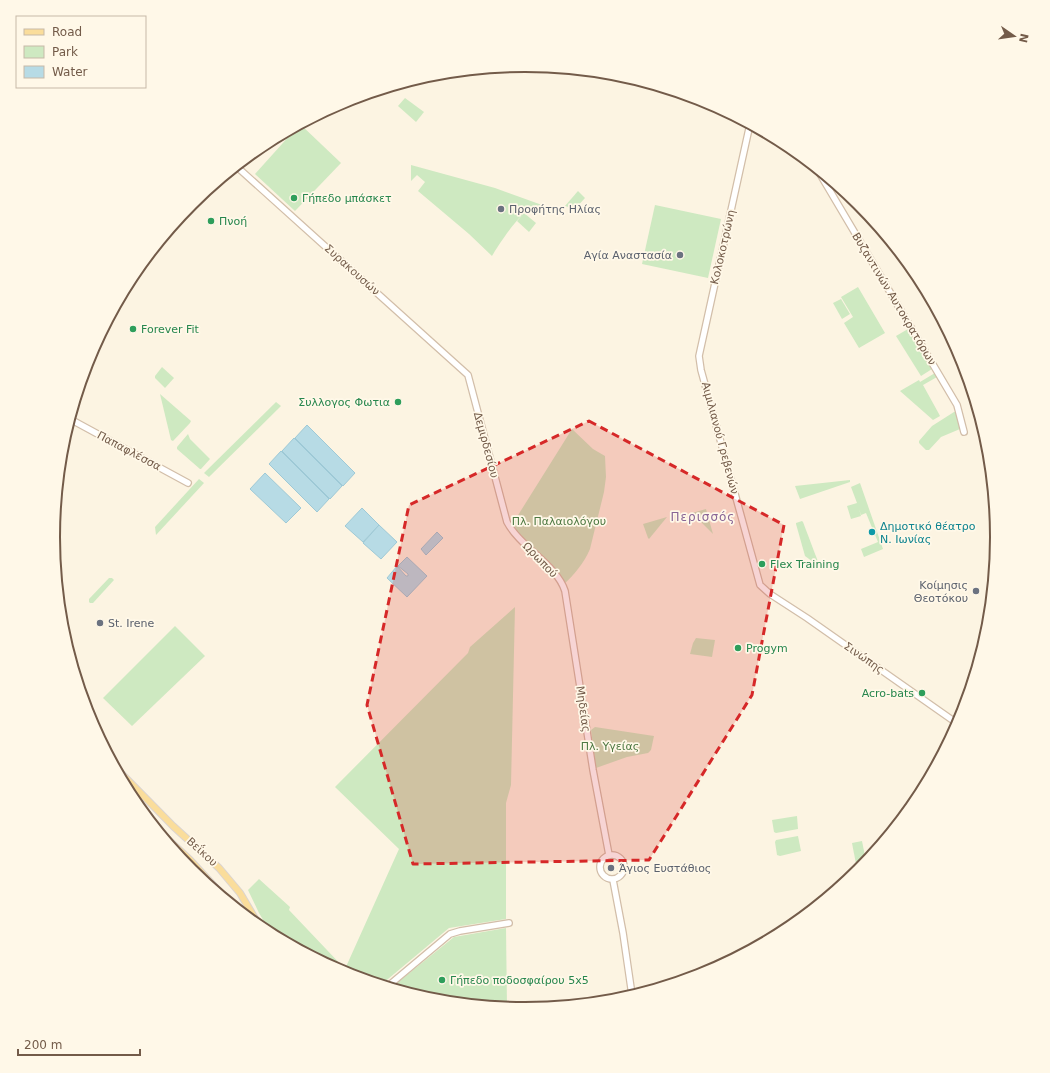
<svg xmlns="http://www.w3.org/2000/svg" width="1050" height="1073" viewBox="0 0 1050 1073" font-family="'DejaVu Sans',sans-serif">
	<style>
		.green { fill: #cee9c1 }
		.water { fill: #b7dbe5; stroke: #9ec9d6 }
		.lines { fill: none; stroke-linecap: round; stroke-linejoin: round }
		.secondary-casing { stroke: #d2bea9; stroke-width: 8 }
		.primary-casing { stroke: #dbd4d0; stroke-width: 8 }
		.secondary { stroke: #fff; stroke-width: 5.5 }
		.primary { stroke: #fadd9b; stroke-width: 6 }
		.marked { fill: #d62828; fill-opacity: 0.2; stroke: #d62828; stroke-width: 3; stroke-dasharray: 8 5; stroke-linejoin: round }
		.leisure-dot { fill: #2e9e5b; stroke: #fff8e8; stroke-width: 1.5 }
		.worship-dot { fill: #6b7280; stroke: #fff8e8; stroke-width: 1.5 }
		.culture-dot { fill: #0f9aa8; stroke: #fff8e8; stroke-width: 1.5 }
		.labels { text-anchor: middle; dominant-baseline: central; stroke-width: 3.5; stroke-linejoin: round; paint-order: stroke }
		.leisure-label { font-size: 11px; fill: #27864d; stroke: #fff8e8; text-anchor: start }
		.worship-label { font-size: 11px; fill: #5b616d; stroke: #fff8e8; text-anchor: start }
		.street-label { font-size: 11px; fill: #735b49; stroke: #fff8e8 }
		.park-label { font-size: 11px; fill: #4d7842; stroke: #fff8e8 }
		.culture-label { font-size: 11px; fill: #0d838f; stroke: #fff8e8; text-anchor: start }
		.neighbourhood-label { font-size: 12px; letter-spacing: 1px; fill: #896596; stroke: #fff8e8 }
		.rim { fill: none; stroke: #735b49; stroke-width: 2 }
	</style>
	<rect width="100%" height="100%" fill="#fcf4e2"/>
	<!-- green -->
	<g class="green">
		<path d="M405 98 424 112 416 122 398 106Z"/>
		<path d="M300 124 341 163 295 211 255 174Z"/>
		<path d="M411 165 495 188 542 205 541 206C539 206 537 205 535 206 522 209 499 244 492 256L469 234 418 191 425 182 417 175 411 181Z"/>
		<path d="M578 191 585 198 575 209 565 206Z"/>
		<path d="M655 205 721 219 708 278 642 264Z"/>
		<path d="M524 213 536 223 529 232 517 221Z"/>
		<path d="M858 287 885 333 859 348 844 323 853 317 841 297Z"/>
		<path d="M841 299 850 314 842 319 833 303Z"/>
		<path d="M908 329 932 369 921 376 896 336Z"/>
		<path d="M162 367 174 378 165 388 155 378V376Z"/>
		<path d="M935 373 937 377 923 385 939 414 940 416 933 420 900 391 919 380 920 382Z"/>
		<path d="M160 394 191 421 190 423 173 441 171 440Z"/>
		<path d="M276 402 281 406 209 477 204 473Z"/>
		<path d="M954 412H956L960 429 941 437 929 450H926L919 443V441L932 426Z"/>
		<path d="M572 429 593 449 605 456 606 477 604 492 590 549C584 563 574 575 563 585L510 528Z"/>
		<path d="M188 434 190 439 210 459 201 469H200L177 449V447Z"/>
		<path d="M199 479 204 483 156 535 155 527Z"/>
		<path d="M850 480V482L800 499 795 486Z"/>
		<path d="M860 483 883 549 864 557 861 549 878 542 866 513 861 515 859 509 861 516 851 519 847 506 857 503 851 487Z"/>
		<path d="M706 509 713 534 692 513Z"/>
		<path d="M667 517 649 539 648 538 643 524Z"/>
		<path d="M802 521 803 522 820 567 805 556 796 524V523Z"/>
		<path d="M109 578H112L114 580 93 603H90L89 602V599Z"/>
		<path d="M515 607 511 785 506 803V919L449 928 382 984 344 972 304 951 303 949H301L271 933 259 913 248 890 259 879 290 907 289 910 345 969 399 849 335 787 468 653 470 647Z"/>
		<path d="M175 626 205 656 132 726 103 698Z"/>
		<path d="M696 638 715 640 712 657 690 654 693 643Z"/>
		<path d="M595 727 654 736 651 750 648 753 627 757 596 768 591 730Z"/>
		<path d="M797 816 798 829 776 833 774 832 772 820Z"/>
		<path d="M798 836 801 851 780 856 777 855 775 842 776 840Z"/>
		<path d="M862 841 866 861 865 863 856 864 852 843Z"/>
		<path d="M506 928 507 1007 433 999 392 987 454 937Z"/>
	</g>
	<!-- water -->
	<g class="water">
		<path d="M307 425 355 473 343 486 295 438Z"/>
		<path d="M294 438 342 486 330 499 282 451Z"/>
		<path d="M281 451 329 499 317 512 269 464Z"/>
		<path d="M265 473 301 508 286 523 250 489Z"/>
		<path d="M362 508 379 525 363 542 345 526Z"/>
		<path d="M379 525 397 542 381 559 363 543Z"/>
		<path d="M437 532 443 538 426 555 421 549Z"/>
		<path d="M407 557 427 576 407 597 387 578 397 566 406 576H408V574L398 566Z"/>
	</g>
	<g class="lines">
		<!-- secondary casing -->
		<g class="secondary-casing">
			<g id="secondary">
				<path d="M750 124 699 356 701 370 760 585 770 594 807 618 958 724"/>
				<path d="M236 166 468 375 507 522C520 547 557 565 565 591L593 770 609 855"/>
				<path d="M817 169 957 405 964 432"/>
				<path d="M70 419 188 483"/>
				<circle cx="612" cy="867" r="12"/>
				<path d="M613 880 623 933 632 995"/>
				<path d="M388 986 450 934 460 931 509 923"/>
			</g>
		</g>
		<!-- primary casing -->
		<g class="primary-casing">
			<g id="primary">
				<path d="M116 768 173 826 219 868 240 893 260 927"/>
				<path d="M162 834 190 860 225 898"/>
			</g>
		</g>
		<!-- secondary -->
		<use href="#secondary" class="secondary"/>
		<!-- primary -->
		<use href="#primary" class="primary"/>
	</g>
	<!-- marked area -->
	<path class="marked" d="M589 421 784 525 752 695 649 860 413 864 367 705 409 505Z"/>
	<!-- markers -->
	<g class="leisure-dot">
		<circle cx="294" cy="198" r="4"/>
		<circle cx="211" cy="221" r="4"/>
		<circle cx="133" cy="329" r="4"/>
		<circle cx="398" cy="402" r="4"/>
		<circle cx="762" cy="564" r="4"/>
		<circle cx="738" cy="648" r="4"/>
		<circle cx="922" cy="693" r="4"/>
		<circle cx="442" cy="980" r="4"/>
	</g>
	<g class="worship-dot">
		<circle cx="501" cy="209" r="4"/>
		<circle cx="680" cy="255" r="4"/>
		<circle cx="976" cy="591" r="4"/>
		<circle cx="100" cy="623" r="4"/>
		<circle cx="611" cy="868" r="4"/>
	</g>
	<circle class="culture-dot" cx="872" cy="532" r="4"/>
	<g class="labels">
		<!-- leisure labels -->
		<g class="leisure-label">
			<text x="302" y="198">Γήπεδο μπάσκετ</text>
			<text x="219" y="221">Πνοή</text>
			<text x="141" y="329">Forever Fit</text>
			<text x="390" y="402" text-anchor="end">Συλλογος Φωτια</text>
			<text x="770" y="564">Flex Training</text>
			<text x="746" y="648">Progym</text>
			<text x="914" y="693" text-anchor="end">Acro-bats</text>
			<text x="450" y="980">Γήπεδο ποδοσφαίρου 5x5</text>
		</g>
		<!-- worship labels -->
		<g class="worship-label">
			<text x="509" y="209">Προφήτης Ηλίας</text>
			<text x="672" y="255" text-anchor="end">Αγία Αναστασία</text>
			<text x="968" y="585" text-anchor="end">Κοίμησις<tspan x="968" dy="13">Θεοτόκου</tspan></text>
			<text x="108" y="623">St. Irene</text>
			<text x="619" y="868">Άγιος Ευστάθιος</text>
		</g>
		<!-- street labels -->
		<g class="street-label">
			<text transform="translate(723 247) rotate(-77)">Κολοκοτρώνη</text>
			<text transform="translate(352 270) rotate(42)">Συρακουσών</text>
			<text transform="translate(894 299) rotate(59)">Βυζαντινών Αυτοκρατόρων</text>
			<text transform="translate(720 438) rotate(75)">Αιμιλιανού Γρεβενών</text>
			<text transform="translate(486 445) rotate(75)">Δεμιρδεσίου</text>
			<text transform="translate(129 451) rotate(28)">Παπαφλέσσα</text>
			<text transform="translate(540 560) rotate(46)">Ωρωπού</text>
			<text transform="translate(864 658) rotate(35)">Σινώπης</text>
			<text transform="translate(583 709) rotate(82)">Μηδείας</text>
			<text transform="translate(202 852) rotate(42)">Βεΐκου</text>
		</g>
		<!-- park labels -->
		<g class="park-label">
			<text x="559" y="521">Πλ. Παλαιολόγου</text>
			<text x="610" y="746">Πλ. Υγείας</text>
		</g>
		<!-- culture labels -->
		<g class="culture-label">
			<text x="880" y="526">Δημοτικό θέατρο<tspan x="880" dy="13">Ν. Ιωνίας</tspan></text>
		</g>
		<!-- neighbourhood labels -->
		<g class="neighbourhood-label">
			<text x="703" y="517">Περισσός</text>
		</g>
	</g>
	<!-- crop -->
	<path d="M0 0H1050V1073H0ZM60 537a465 465 0 1 1 930 0a465 465 0 1 1-930 0Z" fill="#fff8e8" fill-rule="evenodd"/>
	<path class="rim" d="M60 537a465 465 0 1 1 930 0a465 465 0 1 1-930 0Z"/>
	<!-- legend -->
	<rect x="16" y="16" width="130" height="72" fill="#fff8e8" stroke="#c7b9a8"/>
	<rect x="24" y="29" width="20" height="6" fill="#fadd9b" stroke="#c7b9a8"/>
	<text x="52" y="36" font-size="12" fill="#735b49">Road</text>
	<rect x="24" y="46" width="20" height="12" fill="#cee9c1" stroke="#c7b9a8"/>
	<text x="52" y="56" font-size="12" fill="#735b49">Park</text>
	<rect x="24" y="66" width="20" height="12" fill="#b7dbe5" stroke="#c7b9a8"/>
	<text x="52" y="76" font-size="12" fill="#735b49">Water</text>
	<!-- north arrow -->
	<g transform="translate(1014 36) rotate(103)" stroke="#fff8e8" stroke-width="3" paint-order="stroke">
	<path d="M0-3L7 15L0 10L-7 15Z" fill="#735b49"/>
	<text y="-6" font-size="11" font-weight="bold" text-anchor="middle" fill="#735b49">N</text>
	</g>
	<!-- scale -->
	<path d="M18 1049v6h122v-6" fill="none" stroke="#735b49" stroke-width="2"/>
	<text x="24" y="1049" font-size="12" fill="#735b49" stroke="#fff8e8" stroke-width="3" paint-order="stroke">200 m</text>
</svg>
